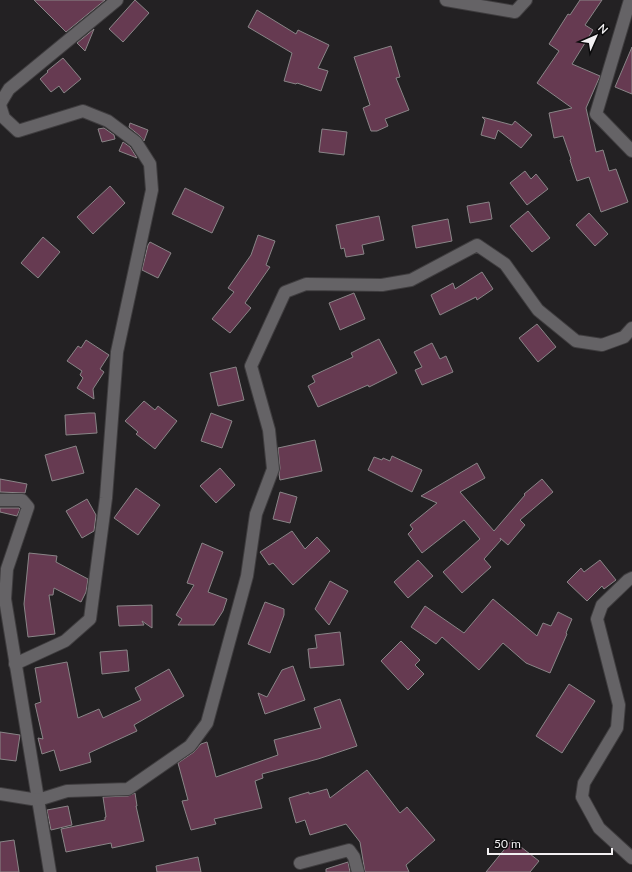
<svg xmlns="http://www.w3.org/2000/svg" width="632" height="872" viewBox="0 0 632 872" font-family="Lato,sans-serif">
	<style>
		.building { fill: #663a51; stroke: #898587 }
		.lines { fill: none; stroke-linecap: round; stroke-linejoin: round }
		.minor-casing { stroke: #3f3d3f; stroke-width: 14 }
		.minor { stroke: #656366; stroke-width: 12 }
	</style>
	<rect width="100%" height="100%" fill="#232123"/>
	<!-- building -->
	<g class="building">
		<path d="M34 0H105L66 32Z"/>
		<path d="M135 0 149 13 123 42 109 29Z"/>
		<path d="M580 0H602L585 25 593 30 572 64 600 76 586 108 596 152 603 150 609 171 616 169 628 202 601 212 589 177 577 181 570 160 571 159 563 136 554 138 549 113 572 108 537 83 559 51 549 44 568 14 570 15Z"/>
		<path d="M257 10 296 34 298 30 329 45 318 68 328 71 321 91 297 83 296 84 284 81 292 53 248 27Z"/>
		<path d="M94 29 85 51 77 43Z"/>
		<path d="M391 46 400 77 396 78 409 110 385 119 388 126 377 131H371L363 108 370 105 354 57Z"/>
		<path d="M632 47V94L615 87Z"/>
		<path d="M63 58 81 79 64 93 59 86 51 92 40 79 48 72 47 71Z"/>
		<path d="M482 117 512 125 515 121 532 135 521 148 498 130 495 139 481 135 485 120Z"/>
		<path d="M130 123 148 130 144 141 140 136 129 127Z"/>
		<path d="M104 128 114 135 115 139 102 142 98 129Z"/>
		<path d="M322 129 347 132 344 155 319 152Z"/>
		<path d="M123 142 130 147 137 158 119 151Z"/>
		<path d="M525 171 531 179 536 174 548 189 527 205 510 183Z"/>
		<path d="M110 186 125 203 93 234 77 217Z"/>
		<path d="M185 188 224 207 212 233 172 214Z"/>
		<path d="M489 202 492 219 470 223 467 206Z"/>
		<path d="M528 211 550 238 532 252 510 226Z"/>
		<path d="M589 213 608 234 595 246 576 225Z"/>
		<path d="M379 216 384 240 362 245 364 254 346 257 344 248 341 249 336 225Z"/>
		<path d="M448 219 452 241 416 248 412 226Z"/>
		<path d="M258 235 275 241 266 265 270 267 245 303 251 308 230 333 212 319 234 292 228 288 251 255Z"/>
		<path d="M43 237 60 252 38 278 21 263Z"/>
		<path d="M150 242 171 253 158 278 142 270 148 245Z"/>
		<path d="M482 272 493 289 477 300 476 297 440 315 431 295 453 283 455 289Z"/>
		<path d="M354 293 365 319 340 330 329 303Z"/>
		<path d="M537 324 556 347 538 362 519 338Z"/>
		<path d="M379 339 397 373 369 387 368 385 318 407 308 386 315 382 312 376 353 357 351 353Z"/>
		<path d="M86 340 109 355 100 369 104 372 93 389 94 399 77 388 83 378 80 375 82 371 67 361 78 346 81 348Z"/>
		<path d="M432 343 440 359 446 356 453 372 422 385 415 370 422 367 414 352Z"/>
		<path d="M236 367 244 400 218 406 210 373Z"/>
		<path d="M144 401 155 410 158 406 177 421 155 449 136 434 138 432 125 421Z"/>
		<path d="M89 413H95L97 433 66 435 65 415Z"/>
		<path d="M211 413 232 421 222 448 201 441Z"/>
		<path d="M315 440 322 471 280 480 279 474 280 468 278 448Z"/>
		<path d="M76 446 84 473 52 481 45 455Z"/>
		<path d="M392 456 422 470 412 492 368 470 374 457 382 460 383 458 390 461Z"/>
		<path d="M477 463 485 478 460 492 494 531 525 495 524 494 542 479 553 492 520 520 525 525 508 545 500 538 501 540 484 559 491 567 462 593 443 572 480 539 464 520 422 553 408 534 413 529 410 525 437 503 421 496Z"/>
		<path d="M220 468 235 485 216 503 200 486Z"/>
		<path d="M0 479 27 484 25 493 0 492Z"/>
		<path d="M136 488 160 505 138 535 114 518Z"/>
		<path d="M280 492 297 497 290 523 273 519Z"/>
		<path d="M87 499 96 515 94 531 82 538 66 511Z"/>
		<path d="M0 508H19L20 509 17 516 0 512Z"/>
		<path d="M292 531 305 549 317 537 330 551 293 585 273 563 269 565 260 552Z"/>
		<path d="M202 543 223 552 208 592 227 599 223 611 214 625H178L182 619 176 615 194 585 187 583Z"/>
		<path d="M29 553 57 556 56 562 88 579 86 592 81 602 54 588 53 595H49L55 634 28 637 24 604Z"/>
		<path d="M418 560 433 576 408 598 394 582Z"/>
		<path d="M600 560 616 580 604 589 602 586 587 601 567 582 581 568 584 572Z"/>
		<path d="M330 581 348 591 329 625 315 609Z"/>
		<path d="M493 599 537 636 543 623 551 626 558 612 572 619 566 633 567 634 550 673 526 663 503 643 479 670 442 637 436 644 411 627 425 606 464 633Z"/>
		<path d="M265 602 284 609V615L270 653 248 644Z"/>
		<path d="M152 605V628L142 621 144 625 119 626 117 606Z"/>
		<path d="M340 632 344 665 310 668 308 649 317 648 315 635Z"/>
		<path d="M401 641 420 660 415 665 424 674 408 690 381 661Z"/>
		<path d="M127 650 129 671 102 674 100 652Z"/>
		<path d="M67 662 78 718 99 709 103 718 141 700 135 688 169 669 184 696 134 725 137 731 89 753 91 762 60 771 54 750 42 754 38 738 43 739 35 704 41 702 35 668Z"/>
		<path d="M293 666 305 700 265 714 258 693 267 697 282 670Z"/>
		<path d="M569 684 595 701 562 753 536 736Z"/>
		<path d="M340 699 357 746 318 759 262 774 263 778 255 781 262 808 214 819 216 824 191 830 182 801 188 800 178 763 194 752 201 744 207 742 216 777 278 755 274 740 321 728 314 708Z"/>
		<path d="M0 732 20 735 16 761 0 759Z"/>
		<path d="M367 770 400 813 407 807 435 840 406 865 409 872H365L360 842 346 824 310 835 305 820 296 823 289 798 309 792V794L327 789 330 798Z"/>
		<path d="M135 793 137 806H136L144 841 112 848 111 843 66 852 61 829 105 820V817H106L103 797 128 796Z"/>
		<path d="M68 806 72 825 51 830 47 810Z"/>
		<path d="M14 840 19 872H0V842Z"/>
		<path d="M512 840 539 861 530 872H486Z"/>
		<path d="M198 857 201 872H157L156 866Z"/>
		<path d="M348 862 350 872H326V869Z"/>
	</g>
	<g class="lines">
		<!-- minor casing -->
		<g class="minor-casing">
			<g id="minor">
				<path d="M446 0 515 12 526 0"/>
				<path d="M630 0 596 114 632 151"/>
				<path d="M0 104 9 89 117 0"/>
				<path d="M0 105 4 118 18 131 83 111 108 121 136 142 150 164 152 190 117 352 106 498 90 619 65 641 15 664"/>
				<path d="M0 500H22L28 507 7 569 5 599 50 872"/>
				<path d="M632 578 628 580 602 605 597 619 619 705 617 728 584 783 582 797 599 828 632 858"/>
				<path d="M0 794 38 800 67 791 128 789 190 746 207 723 247 576 256 514 273 469 269 430 251 366 285 292 306 284 382 285 411 280 477 245 505 264 538 310 576 341 602 345 624 337 632 328"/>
				<path d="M300 863 349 850 354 857 358 872"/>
			</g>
		</g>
		<!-- minor -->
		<use href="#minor" class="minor"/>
	</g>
	<!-- north arrow -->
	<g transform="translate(596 36) rotate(45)" stroke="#0b0b0c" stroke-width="3" paint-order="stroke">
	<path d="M0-3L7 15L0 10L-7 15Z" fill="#f2f0f2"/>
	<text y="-6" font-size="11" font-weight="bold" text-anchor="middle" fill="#f2f0f2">N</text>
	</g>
	<!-- scale -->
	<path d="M488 848v6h124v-6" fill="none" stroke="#f2f0f2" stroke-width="2"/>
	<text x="494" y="848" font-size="12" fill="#f2f0f2" stroke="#0b0b0c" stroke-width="3" paint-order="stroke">50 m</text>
</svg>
